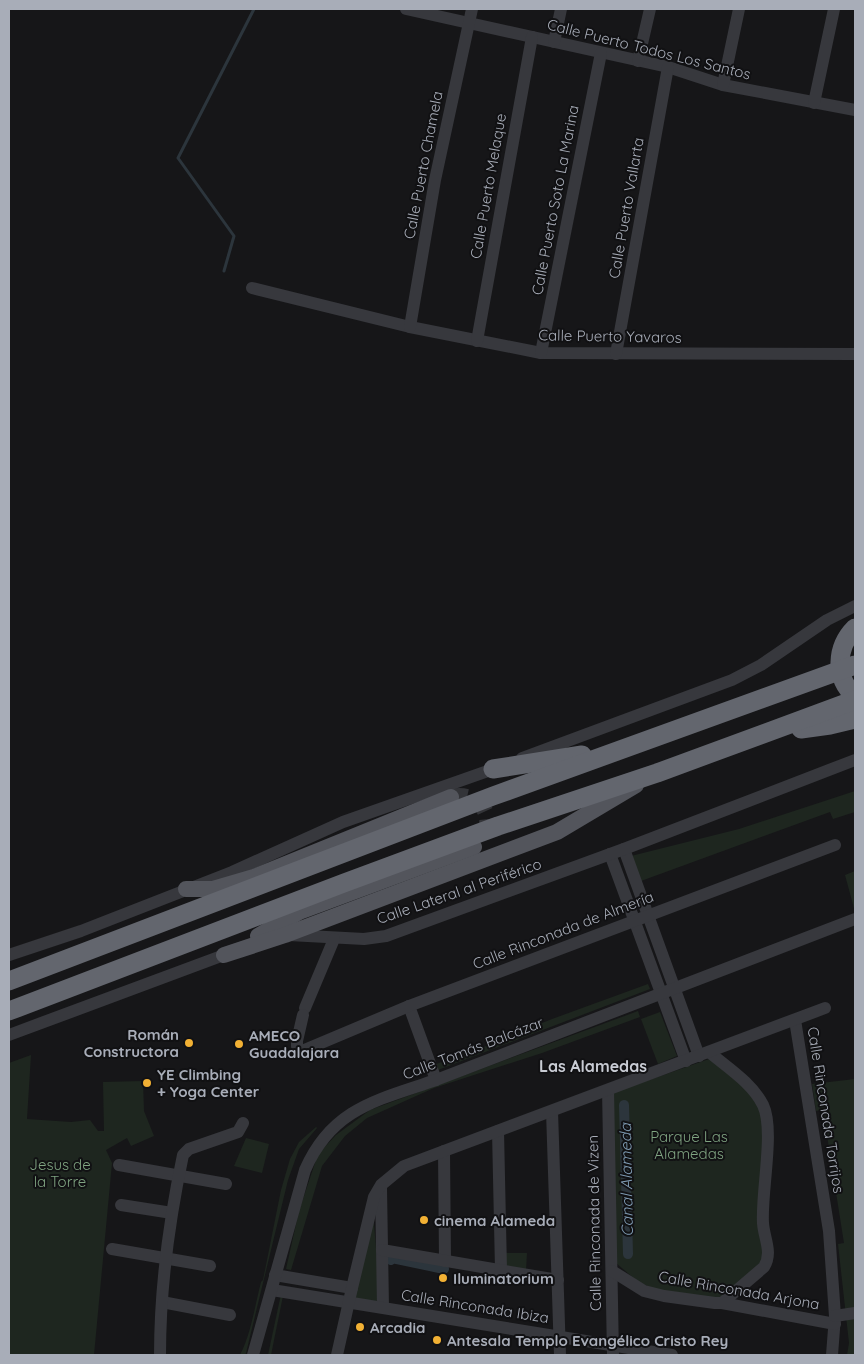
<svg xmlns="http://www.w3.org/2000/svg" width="864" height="1364" viewBox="0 0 864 1364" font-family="Quicksand,sans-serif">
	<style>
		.green { fill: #1e261f }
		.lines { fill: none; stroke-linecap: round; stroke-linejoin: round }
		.stream { stroke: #2c353c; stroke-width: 3 }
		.canal { stroke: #2c353c; stroke-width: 10 }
		.major-tunnel { stroke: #333438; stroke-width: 16; stroke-dasharray: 16 8; stroke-linecap: butt }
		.minor { stroke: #37383d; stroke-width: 12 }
		.major { stroke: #53555c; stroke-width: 16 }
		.highway { stroke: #63666e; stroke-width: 19 }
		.poi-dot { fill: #f2b134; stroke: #111113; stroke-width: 2 }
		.labels { text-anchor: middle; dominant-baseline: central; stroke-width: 4; stroke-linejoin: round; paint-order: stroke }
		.street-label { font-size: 15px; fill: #a8adb8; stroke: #111113 }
		.poi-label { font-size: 15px; font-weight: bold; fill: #a8adb8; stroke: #111113; text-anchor: start }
		.park-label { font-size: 15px; fill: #7fa381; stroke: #111113 }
		.neighbourhood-label { font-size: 16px; font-weight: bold; fill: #c9ccd4; stroke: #111113 }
		.water-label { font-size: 16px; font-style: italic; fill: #7f9bb3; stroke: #111113 }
	</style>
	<rect width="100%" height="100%" fill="#161618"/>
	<!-- green -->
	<g class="green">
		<path d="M855 791V812L833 819 830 812 641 881 631 856 739 829Z"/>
		<path d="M855 871V912L845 875Z"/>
		<path d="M648 984 650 989 438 1070 436 1064 474 1051 552 1019Z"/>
		<path d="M638 1011 640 1017 542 1053 434 1088 367 1118 345 1136 322 1166 291 1270 286 1269 299 1211 318 1154 336 1135 370 1110Z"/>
		<path d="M660 1012 677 1056 658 1064 641 1019Z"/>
		<path d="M31 1055 27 1119 71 1122 90 1120 98 1131H104L103 1082 143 1081 144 1111 154 1136 131 1146 127 1138 106 1150 112 1163 94 1355H9V1063Z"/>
		<path d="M709 1059 746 1088 764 1114 767 1257 721 1302 666 1295 637 1281 616 1263 612 1093Z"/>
		<path d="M855 1079V1355H847L849 1343 838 1244 844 1243 823 1110 816 1111 812 1084Z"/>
		<path d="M316 1127 317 1128 299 1149 288 1180 246 1353 245 1355H240C251 1334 255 1305 261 1282L263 1280 281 1190 290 1159 299 1142Z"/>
		<path d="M246 1138 269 1144 262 1173 234 1166Z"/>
		<path d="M373 1212 380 1295V1300L368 1303 350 1298Z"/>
		<path d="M505 1253H527L526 1270 505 1265Z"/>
		<path d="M281 1294 283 1296 271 1355H268Z"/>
	</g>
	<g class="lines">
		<!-- stream -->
		<path class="stream" d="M224 271 234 236 178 158 254 9"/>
		<!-- canal -->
		<g class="canal">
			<path d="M624 1105 628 1254"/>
			<path d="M391 1260 392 1258 444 1269"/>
		</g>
		<!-- major-tunnel -->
		<path class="major-tunnel" d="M451 797C479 791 498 816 481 841"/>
		<!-- minor -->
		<g class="minor">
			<path d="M406 9 668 67 723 85 855 110"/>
			<path d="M554 42 561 9"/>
			<path d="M638 61 650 9"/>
			<path d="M723 85 739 9"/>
			<path d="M814 103 834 9"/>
			<path d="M252 288 410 327 541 353 855 354"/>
			<path d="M410 327 435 180 472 9"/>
			<path d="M477 341 532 37"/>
			<path d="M541 353 601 53"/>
			<path d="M616 354 668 67"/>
			<path d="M522 758 732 680 761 665 827 620 855 606"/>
			<path d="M624 849 699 1056"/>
			<path d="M610 854 686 1061"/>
			<path d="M289 935 364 939 386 936 624 849 855 760"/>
			<path d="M9 955 81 931 232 872 343 822 499 767"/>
			<path d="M409 1006 436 1080"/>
			<path d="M305 1008 334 939"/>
			<path d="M303 1015 297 1041V1046L299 1051H302L409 1006 835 845"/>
			<path d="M795 1020 829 1231 835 1316 832 1355"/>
			<path d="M9 1035 224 955"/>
			<path d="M709 1052C728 1068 752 1083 763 1105 775 1130 761 1192 763 1223 764 1239 773 1252 764 1267L722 1303"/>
			<path d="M608 1090 613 1355"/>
			<path d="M552 1111 560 1355"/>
			<path d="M498 1131 501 1270"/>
			<path d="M444 1151 445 1261"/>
			<path d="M119 1165 226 1184"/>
			<path d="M381 1188 383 1307"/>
			<path d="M121 1205 172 1213"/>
			<path d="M112 1249 210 1266"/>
			<path d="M382 1250 558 1280"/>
			<path d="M612 1271 644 1291 664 1296 715 1303H722L835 1324"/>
			<path d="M275 1275 352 1288"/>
			<path d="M272 1290 672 1355"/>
			<path d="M162 1302 230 1315"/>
			<path d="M835 1316 855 1313"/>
			<path d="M160 1355C160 1288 169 1221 183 1155L189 1149 238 1132 243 1123"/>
			<path d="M253 1355 305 1170C332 1108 378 1100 436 1080L855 919"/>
			<path d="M337 1355 352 1288 374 1197 381 1185 404 1166 825 1008"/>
		</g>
		<!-- major -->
		<g class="major">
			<path d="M186 889H213L254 877 451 797"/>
			<path d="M258 936 299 912 474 847"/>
			<path d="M224 955 285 935 557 832 636 785"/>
		</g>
		<!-- highway -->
		<g class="highway">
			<path d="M855 628C836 647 834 678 855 696"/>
			<path d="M801 729 830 725 855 719"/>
			<path d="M493 769 582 755"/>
			<path d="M9 981 493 796 855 665"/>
			<path d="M9 1011 344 883 498 826 657 773 855 700"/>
		</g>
	</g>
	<!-- markers -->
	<g class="poi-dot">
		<circle cx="189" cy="1043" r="5"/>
		<circle cx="239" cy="1044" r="5"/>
		<circle cx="147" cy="1083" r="5"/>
		<circle cx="424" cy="1220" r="5"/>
		<circle cx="443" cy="1278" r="5"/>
		<circle cx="360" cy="1327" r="5"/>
		<circle cx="437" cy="1340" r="5"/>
	</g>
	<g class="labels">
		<!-- street labels -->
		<g class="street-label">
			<text transform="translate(649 49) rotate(14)">Calle Puerto Todos Los Santos</text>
			<text transform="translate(423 165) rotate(-79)">Calle Puerto Chamela</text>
			<text transform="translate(488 186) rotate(-80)">Calle Puerto Melaque</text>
			<text transform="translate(555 200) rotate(-79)">Calle Puerto Soto La Marina</text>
			<text transform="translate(626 208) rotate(-80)">Calle Puerto Vallarta</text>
			<text transform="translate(610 336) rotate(1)">Calle Puerto Yavaros</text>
			<text transform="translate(459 891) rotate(-19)">Calle Lateral al Periférico</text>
			<text transform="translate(563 930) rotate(-21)">Calle Rinconada de Almería</text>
			<text transform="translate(473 1048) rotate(-21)">Calle Tomás Balcázar</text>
			<text transform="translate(826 1110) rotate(81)">Calle Rinconada Torrijos</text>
			<text transform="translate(594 1223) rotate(-91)">Calle Rinconada de Vizen</text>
			<text transform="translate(739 1290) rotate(10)">Calle Rinconada Arjona</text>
			<text transform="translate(475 1306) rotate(9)">Calle Rinconada Ibiza</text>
		</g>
		<!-- poi labels -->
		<g class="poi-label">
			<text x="179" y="1034" text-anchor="end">Román<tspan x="179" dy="17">Constructora</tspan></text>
			<text x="249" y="1035">AMECO<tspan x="249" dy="17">Guadalajara</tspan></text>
			<text x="157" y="1074">YE Climbing<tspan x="157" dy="17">+ Yoga Center</tspan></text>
			<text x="434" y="1220">cinema Alameda</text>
			<text x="453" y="1278">Iluminatorium</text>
			<text x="370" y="1327">Arcadia</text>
			<text x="447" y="1340">Antesala Templo Evangélico Cristo Rey</text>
		</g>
		<!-- park labels -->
		<g class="park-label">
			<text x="689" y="1136">Parque Las<tspan x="689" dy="17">Alamedas</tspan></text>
			<text x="60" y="1164">Jesus de<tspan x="60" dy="17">la Torre</tspan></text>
		</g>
		<!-- neighbourhood labels -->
		<g class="neighbourhood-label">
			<text x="593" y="1066">Las Alamedas</text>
		</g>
		<!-- water labels -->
		<g class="water-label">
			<text transform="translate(626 1180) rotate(-91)">Canal Alameda</text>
		</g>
	</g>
	<!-- border -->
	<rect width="864" height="1364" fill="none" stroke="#a8adb8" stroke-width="20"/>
</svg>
